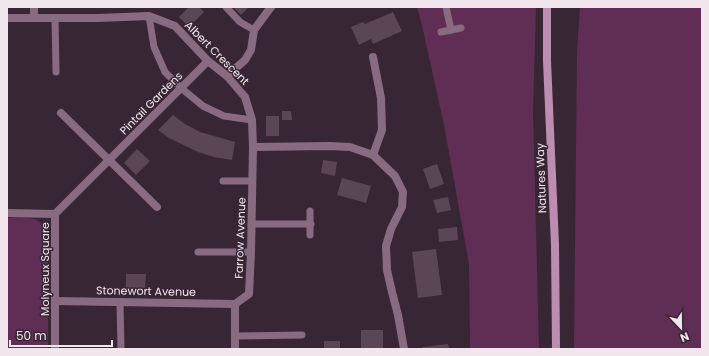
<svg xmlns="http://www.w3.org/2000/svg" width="709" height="356" viewBox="0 0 709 356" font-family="Poppins,sans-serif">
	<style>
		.green { fill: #602e55 }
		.building { fill: #5a4655 }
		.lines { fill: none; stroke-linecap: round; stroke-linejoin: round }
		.lane { stroke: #896b81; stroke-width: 7 }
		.street { stroke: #896b81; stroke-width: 8 }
		.secondary { stroke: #bd8db1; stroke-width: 8 }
		.labels { text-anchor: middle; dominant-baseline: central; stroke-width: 3; stroke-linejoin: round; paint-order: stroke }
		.street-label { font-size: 11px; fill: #f2e6ee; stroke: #382634 }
	</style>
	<rect width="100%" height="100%" fill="#382634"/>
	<!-- green -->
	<g class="green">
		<path d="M417 7H536L533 112 539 349H470L469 264 444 125 422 25Z"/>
		<path d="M580 7H702V349H574L577 53Z"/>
		<path d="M7 218C18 218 33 215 42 224 45 227 47 232 48 236V349H7Z"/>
	</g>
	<!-- building -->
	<g class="building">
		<path d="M189 7H199L204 12 189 27 179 17Z"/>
		<path d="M233 7H249L241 15Z"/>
		<path d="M393 12 402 31 373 44 371 39 359 45 351 27 363 22 365 24Z"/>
		<path d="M282 111H291L292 120H282Z"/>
		<path d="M173 115 185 124 200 132 235 142 232 160 214 157 198 152 169 138 158 130Z"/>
		<rect x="266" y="116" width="13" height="20"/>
		<path d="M137 149 150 161 136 175 124 163Z"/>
		<path d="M323 160 337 162 335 176 321 173Z"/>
		<path d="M437 164 444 184 430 189 423 169Z"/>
		<path d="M342 178 371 186 366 203 337 195Z"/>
		<path d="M448 197 451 210 437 213 433 200Z"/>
		<path d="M457 227 458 240 439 242 438 229Z"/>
		<path d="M436 249 442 295 418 298 412 252Z"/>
		<path d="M126 274H146L145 291H126Z"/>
		<rect x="361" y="330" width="22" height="19"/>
		<rect x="324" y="341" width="16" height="8"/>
		<path d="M448 344 449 349H423V347Z"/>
	</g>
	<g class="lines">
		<!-- lane -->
		<g class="lane">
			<path d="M226 7 240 22 254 30"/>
			<path d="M446 7 451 30"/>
			<path d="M149 16 154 47 165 72 181 88 203 106 224 116 252 120"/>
			<path d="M55 18 56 72"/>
			<path d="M441 32 461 28"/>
			<path d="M223 181H252"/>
			<path d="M251 224H311"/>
			<path d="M310 235V211"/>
			<path d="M198 252H251"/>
			<path d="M120 302 121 349"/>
			<path d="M235 336 302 335"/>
		</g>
		<!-- street -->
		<g class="street">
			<path d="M7 18H98L149 16 175 26 208 61 227 76 245 97 252 120 253 147 251 252 249 294 235 304V349"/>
			<path d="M34 18V7"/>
			<path d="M227 76 245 60 251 50 254 30 271 7"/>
			<path d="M61 113 157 207"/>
			<path d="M253 147 330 146 350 147 373 155 395 176 403 192 402 207 391 229 386 246 387 270 392 292 398 315 404 349"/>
			<path d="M373 155 382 130 381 98 373 57"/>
			<path d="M7 213 55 214V349"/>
			<path d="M55 214 208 61"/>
			<path d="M56 301 235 304"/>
		</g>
		<!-- secondary -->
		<path class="secondary" d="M547 7V61L555 245 556 349"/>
	</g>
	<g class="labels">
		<!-- street labels -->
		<g class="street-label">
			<text transform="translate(217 53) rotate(45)">Albert Crescent</text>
			<text transform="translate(151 103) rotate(-45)">Pintail Gardens</text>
			<text transform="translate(541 178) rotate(-92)">Natures Way</text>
			<text transform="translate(240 238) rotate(-88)">Farrow Avenue</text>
			<text transform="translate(45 269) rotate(-90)">Molyneux Square</text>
			<text transform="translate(146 291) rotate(1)">Stonewort Avenue</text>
		</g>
	</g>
	<!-- border -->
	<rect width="709" height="356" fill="none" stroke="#f2e6ee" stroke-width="16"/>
	<!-- north arrow -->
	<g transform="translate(681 328) rotate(158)" stroke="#382634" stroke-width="3" paint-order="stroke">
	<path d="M0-3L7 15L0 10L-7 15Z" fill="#f2e6ee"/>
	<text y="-6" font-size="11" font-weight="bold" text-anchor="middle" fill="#f2e6ee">N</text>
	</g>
	<!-- scale -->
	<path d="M10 340v6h102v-6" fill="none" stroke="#f2e6ee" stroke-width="2"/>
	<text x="16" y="340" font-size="12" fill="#f2e6ee" stroke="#382634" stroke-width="3" paint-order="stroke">50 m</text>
</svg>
